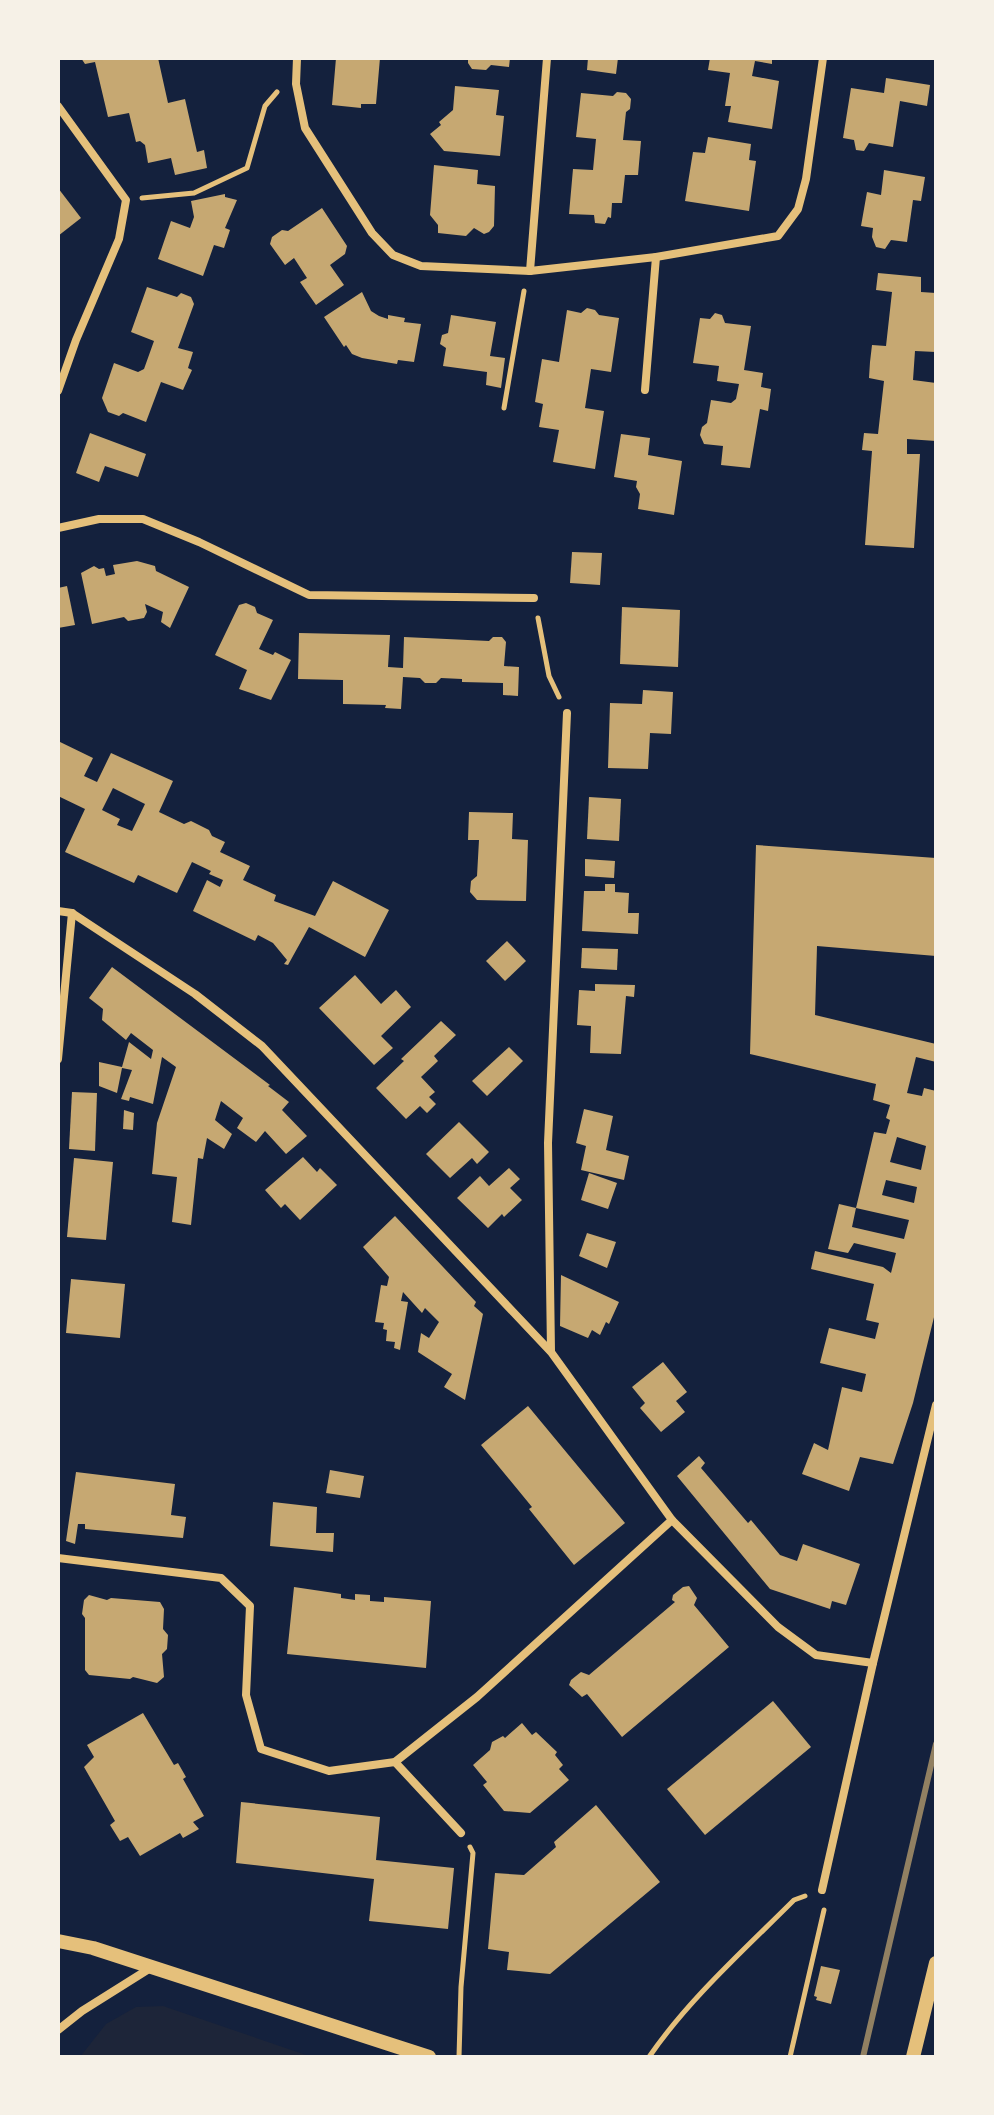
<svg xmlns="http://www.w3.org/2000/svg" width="994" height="2115" viewBox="0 0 994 2115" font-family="Rubik,sans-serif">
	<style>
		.green { fill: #1d2539 }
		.building { fill: #c6a872; fill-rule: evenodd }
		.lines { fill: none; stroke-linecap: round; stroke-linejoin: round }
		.path { stroke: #e5c07b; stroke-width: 5 }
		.minor { stroke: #e5c07b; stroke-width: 8 }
		.tertiary { stroke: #e5c07b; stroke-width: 14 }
		.rail { stroke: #918062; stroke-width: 6 }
	</style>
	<rect width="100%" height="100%" fill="#14213d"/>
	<!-- green -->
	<path class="green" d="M163 2006 312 2057H80L106 2024 136 2007Z"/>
	<!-- building -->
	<g class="building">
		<path d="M81 58H158L168 103 185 99 197 152 204 150 207 168 175 175 171 158 148 163 145 145 140 141 136 142 129 113 108 117 95 62 85 64Z"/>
		<path d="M336 58H380L376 104H361V108L332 105Z"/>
		<path d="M468 58H510L509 67 491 65 486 70 472 69 468 63Z"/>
		<path d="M588 58H618L616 74 587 70Z"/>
		<path d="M710 58H772V64L755 61 752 76 779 81 772 129 728 122 731 106H725L730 73 708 70Z"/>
		<path d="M886 78 930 85 927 106 900 101 893 147 869 143 864 151 856 150 854 140 843 138 851 88 884 93Z"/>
		<path d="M455 86 499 90 496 115 504 116 500 156 444 151 430 134 441 125 439 122 453 110Z"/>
		<path d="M617 92 626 93 631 99 630 109 626 112 623 140 641 141 638 175H625L622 203H612L611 218 608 217 605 224 595 223 594 215 569 214 573 169 593 170 596 139 576 137 581 93 613 96Z"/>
		<path d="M708 137 751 144 749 160 756 161 749 211 685 201 693 152 705 153Z"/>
		<path d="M434 165 478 170 477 184 495 186 494 226 489 232 484 234 474 228 466 236 438 233V225L430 215Z"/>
		<path d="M884 170 925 177 921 201 913 200 907 242 891 240 885 249 876 247 872 237 873 228 861 226 867 192 881 195Z"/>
		<path d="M58 188 81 218 58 236Z"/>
		<path d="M225 194V197L237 200 225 228 230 230 224 248 214 245 203 276 158 259 171 221 190 228 194 217 191 201Z"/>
		<path d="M322 208 347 246 345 254 330 265 344 285 316 305 300 282 307 278 294 258 285 265 270 244 272 237 282 230 288 231Z"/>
		<path d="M878 273 921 277V292L936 293V352L915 351 913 380 936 383V441L907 439V454H920L914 548 865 545 872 451 862 450 864 433 878 434 884 381 869 378 870 362 872 345 886 346 892 292 876 290Z"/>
		<path d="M147 287 177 297 181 293 191 297 194 304 178 348 193 352 188 368 192 370 183 390 161 382 146 422 123 413 119 416 108 412 102 398 114 363 138 372 144 369 154 341 131 332Z"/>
		<path d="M362 292 371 311 379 316 388 319V315L405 318 404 322 421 324 414 362 398 360 397 364 362 358 352 354 346 345 344 347 324 317Z"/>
		<path d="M587 308 595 310 599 315 619 318 611 372 591 369 588 389 585 408 604 411 595 469 553 462 559 430 539 427 543 404 535 402 542 359 559 362 567 310 581 313Z"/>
		<path d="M715 313 722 315 725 323 751 326 744 370 763 373 761 387 771 389 768 411 760 409 750 468 721 465 723 446 704 444 700 435 702 427 707 423 711 400 731 403 736 399 739 384 717 381 719 366 693 363 700 318 710 319Z"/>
		<path d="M451 315 496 322 490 356 505 358 501 388 486 385 487 372 443 366 446 348 440 344 442 335 448 333Z"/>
		<path d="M90 433 146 454 138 477 105 466 99 482 76 473Z"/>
		<path d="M621 434 650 438 648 455 682 461 674 515 638 509 640 494 636 487 637 481 614 477Z"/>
		<path d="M572 552 602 553 600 585 570 583Z"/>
		<path d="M137 561 155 566 156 571 189 587 170 628 161 622 163 612 145 604 147 612 144 618 128 621 124 617 92 624 81 573 94 566 99 569 104 568 106 576 115 574 113 565Z"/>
		<path d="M67 586 75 625 58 628V588Z"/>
		<path d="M246 603 255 607 257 613 273 620 259 649 273 655 275 652 291 660 271 700 239 689 247 670 215 655 239 605Z"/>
		<path d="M622 607 680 610 678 667 620 664Z"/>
		<path d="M299 633 390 635 388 667 403 668 404 637 489 641 493 637H502L506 642 504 666 519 667 518 696 503 695V683L462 682V679L441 678 436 683H425L420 678 403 677 401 709 385 708 386 705 343 704V680L298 679Z"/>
		<path d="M643 690 673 692 671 734 650 733 648 769 608 768 610 703 642 704Z"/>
		<path d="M58 741 93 758 84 776 97 782 111 753 173 781 159 812 184 824 191 821 209 830 212 836 225 842 220 852 250 866 243 880 276 895 274 901 315 916 333 881 389 910 365 957 309 927 288 965 284 964 287 960 273 943 258 935 255 941 193 911 207 880 220 887 223 880 209 874 211 871 192 862 177 893 138 875 134 883 65 852 85 809 58 796ZM113 788 145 804 132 831 117 825 120 819 102 810Z"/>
		<path d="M589 797 621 799 619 841 587 839Z"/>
		<path d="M469 812 513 813 512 839 528 840 526 901 477 900 470 892 471 881 477 876 479 840H468Z"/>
		<path d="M756 845 936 858V956L817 946 815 1015 936 1044V1062L916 1057 907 1093 922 1096 924 1088 936 1091V1309L913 1403 893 1464 860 1457 849 1491 802 1474 814 1443 828 1450 842 1387 862 1392 866 1374 820 1363 829 1328 875 1339 879 1323 866 1320 874 1284 811 1269 815 1251 883 1267 891 1273 896 1253 854 1243 848 1253 828 1249 839 1204 856 1208 852 1227 904 1239 909 1220 856 1208 874 1132 886 1134 890 1120 886 1118 890 1105 873 1100 876 1084 750 1054ZM897 1137 926 1146 921 1170 890 1162ZM886 1180 917 1187 914 1203 882 1195Z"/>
		<path d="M585 859 615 861 614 878 585 876Z"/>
		<path d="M605 884H615V892L629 893 628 913H639L638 934 582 931 584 891H605Z"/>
		<path d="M507 941 526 961 505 981 486 961Z"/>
		<path d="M582 948 618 949 617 970 581 968Z"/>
		<path d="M112 967 270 1085 268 1086 289 1102 282 1110 307 1136 286 1154 265 1131 256 1142 237 1128 243 1118 221 1101 215 1120 232 1134 224 1149 207 1138 203 1159 198 1158 191 1225 172 1222 177 1177 152 1174 157 1123 176 1067 162 1057 153 1104 130 1097 129 1101 121 1099 132 1070 122 1068 117 1093 99 1086V1062L122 1067 129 1042 151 1059 153 1050 131 1033 126 1040 102 1020 103 1009 89 998Z"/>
		<path d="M355 975 381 1004 396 990 411 1007 381 1036 393 1048 374 1065 319 1008Z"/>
		<path d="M595 984 635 985 634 997 626 996 621 1054 590 1053 591 1026 577 1025 579 990 595 991Z"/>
		<path d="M441 1021 456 1035 434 1056 438 1061 421 1077 435 1092 429 1097 436 1104 427 1113 420 1106 406 1119 376 1088 404 1061 401 1059Z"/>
		<path d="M509 1047 523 1061 487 1096 472 1081Z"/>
		<path d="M72 1092 97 1093 95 1151 69 1149Z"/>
		<path d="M584 1109 613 1116 606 1150 629 1156 624 1180 581 1170 586 1146 576 1143Z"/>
		<path d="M124 1110 134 1113 133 1130 123 1129Z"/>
		<path d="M459 1122 489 1152 477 1164 472 1158 450 1178 426 1154Z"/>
		<path d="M303 1157 317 1172 320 1168 337 1185 300 1220 285 1204 281 1208 265 1190Z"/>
		<path d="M74 1158 113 1162 106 1240 67 1237Z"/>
		<path d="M509 1168 520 1179 510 1188 522 1200 504 1217 502 1214 488 1228 457 1198 480 1176 489 1186Z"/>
		<path d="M589 1173 617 1183 608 1209 581 1200Z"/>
		<path d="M395 1216 476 1302 474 1306 483 1314 465 1400 444 1387 452 1374 418 1352 421 1333 429 1338 439 1322 425 1308 422 1313 403 1292 401 1301 408 1302 400 1350 394 1348 395 1342 386 1341 387 1330 383 1329 384 1323 375 1322 381 1285 387 1286 389 1277 363 1247Z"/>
		<path d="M587 1233 616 1242 607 1268 579 1256Z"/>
		<path d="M561 1275 619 1302 609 1324 606 1322 600 1335 592 1330 588 1338 560 1326Z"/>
		<path d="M71 1279 125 1284 120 1338 66 1333Z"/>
		<path d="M663 1362 687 1392 676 1401 685 1412 661 1432 640 1408 645 1403 632 1387Z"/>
		<path d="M528 1406 625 1523 574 1565 529 1509 532 1507 481 1445Z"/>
		<path d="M699 1456 705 1463 701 1468 748 1523 751 1520 780 1555 797 1561 803 1544 860 1564 846 1605 832 1601 830 1609 770 1589 677 1476Z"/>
		<path d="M330 1470 364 1476 360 1498 326 1493Z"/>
		<path d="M76 1472 175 1484 171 1515 186 1517 183 1538 85 1529V1524H78L75 1544 66 1541Z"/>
		<path d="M273 1502 317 1507 316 1533H334L333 1552 270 1546Z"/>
		<path d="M689 1586 697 1598 694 1605 729 1647 622 1737 587 1694 582 1697 569 1685 571 1680 581 1672 589 1675 675 1602 672 1600 673 1595 683 1587Z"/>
		<path d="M294 1587 341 1594V1598L355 1600V1594L370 1595V1601L384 1602V1597L431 1601 426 1668 287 1654Z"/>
		<path d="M89 1595 107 1600 111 1598 160 1602 164 1609 163 1629 168 1635 167 1649 162 1654 164 1677 157 1683 133 1677 130 1679 89 1675 85 1670V1618L82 1614 84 1600Z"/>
		<path d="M773 1701 811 1747 705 1835 667 1789Z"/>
		<path d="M143 1713 174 1765 178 1763 186 1777 183 1779 204 1816 193 1822 199 1829 183 1838 180 1833 140 1856 128 1837 120 1841 110 1825 115 1821 84 1767 94 1757 87 1745Z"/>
		<path d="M522 1723 532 1735 536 1732 557 1752 555 1755 563 1765 559 1769 569 1780 530 1813 504 1811 483 1785 487 1782 473 1765 490 1750 492 1742 503 1736 505 1738Z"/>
		<path d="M241 1802 380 1817 376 1860 454 1868 448 1929 369 1921 374 1879 236 1863Z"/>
		<path d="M596 1805 660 1882 550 1974 507 1970 509 1952 488 1949 495 1873 524 1875 556 1847 554 1842Z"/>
		<path d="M821 1966 840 1970 831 2004 816 2000 817 1997 814 1996Z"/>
	</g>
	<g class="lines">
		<!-- path -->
		<g class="path">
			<path d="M142 198 194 193 247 168 265 106 277 92"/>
			<path d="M504 408 524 291"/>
			<path d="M538 618 549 676 559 697"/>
			<path d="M459 2057 461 1987 473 1853 470 1847"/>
			<path d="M649 2057C688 2000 745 1949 794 1900L805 1896"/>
			<path d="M790 2057 824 1910"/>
		</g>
		<!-- minor -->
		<g class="minor">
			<path d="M297 58 296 84 305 128 372 233 393 255 421 266 530 271 656 257 778 236 798 209 806 179 823 58"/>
			<path d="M58 106 126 200 119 239 76 340 58 391"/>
			<path d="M530 271 547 58"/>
			<path d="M645 390 656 257"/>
			<path d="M58 528 99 519H143L199 542 309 595 534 598"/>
			<path d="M58 911 72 913 195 994 262 1046 551 1352 672 1520 778 1627 816 1655 873 1663"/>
			<path d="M58 1059 72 913"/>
			<path d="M551 1351 548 1143 567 713"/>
			<path d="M58 1558 221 1578 250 1606 246 1695 261 1749 329 1771 395 1762 477 1697 672 1520"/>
			<path d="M395 1762 461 1833"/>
			<path d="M822 1890 873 1663 936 1405"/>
			<path d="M58 2030 82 2011 152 1967"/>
		</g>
		<!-- tertiary -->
		<g class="tertiary">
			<path d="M58 1941 93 1948 429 2057"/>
			<path d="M913 2057 936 1963"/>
		</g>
		<!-- rail -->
		<path class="rail" d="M863 2057 936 1744"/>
	</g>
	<!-- border -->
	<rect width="994" height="2115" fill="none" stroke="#f6f1e7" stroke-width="120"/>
</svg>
